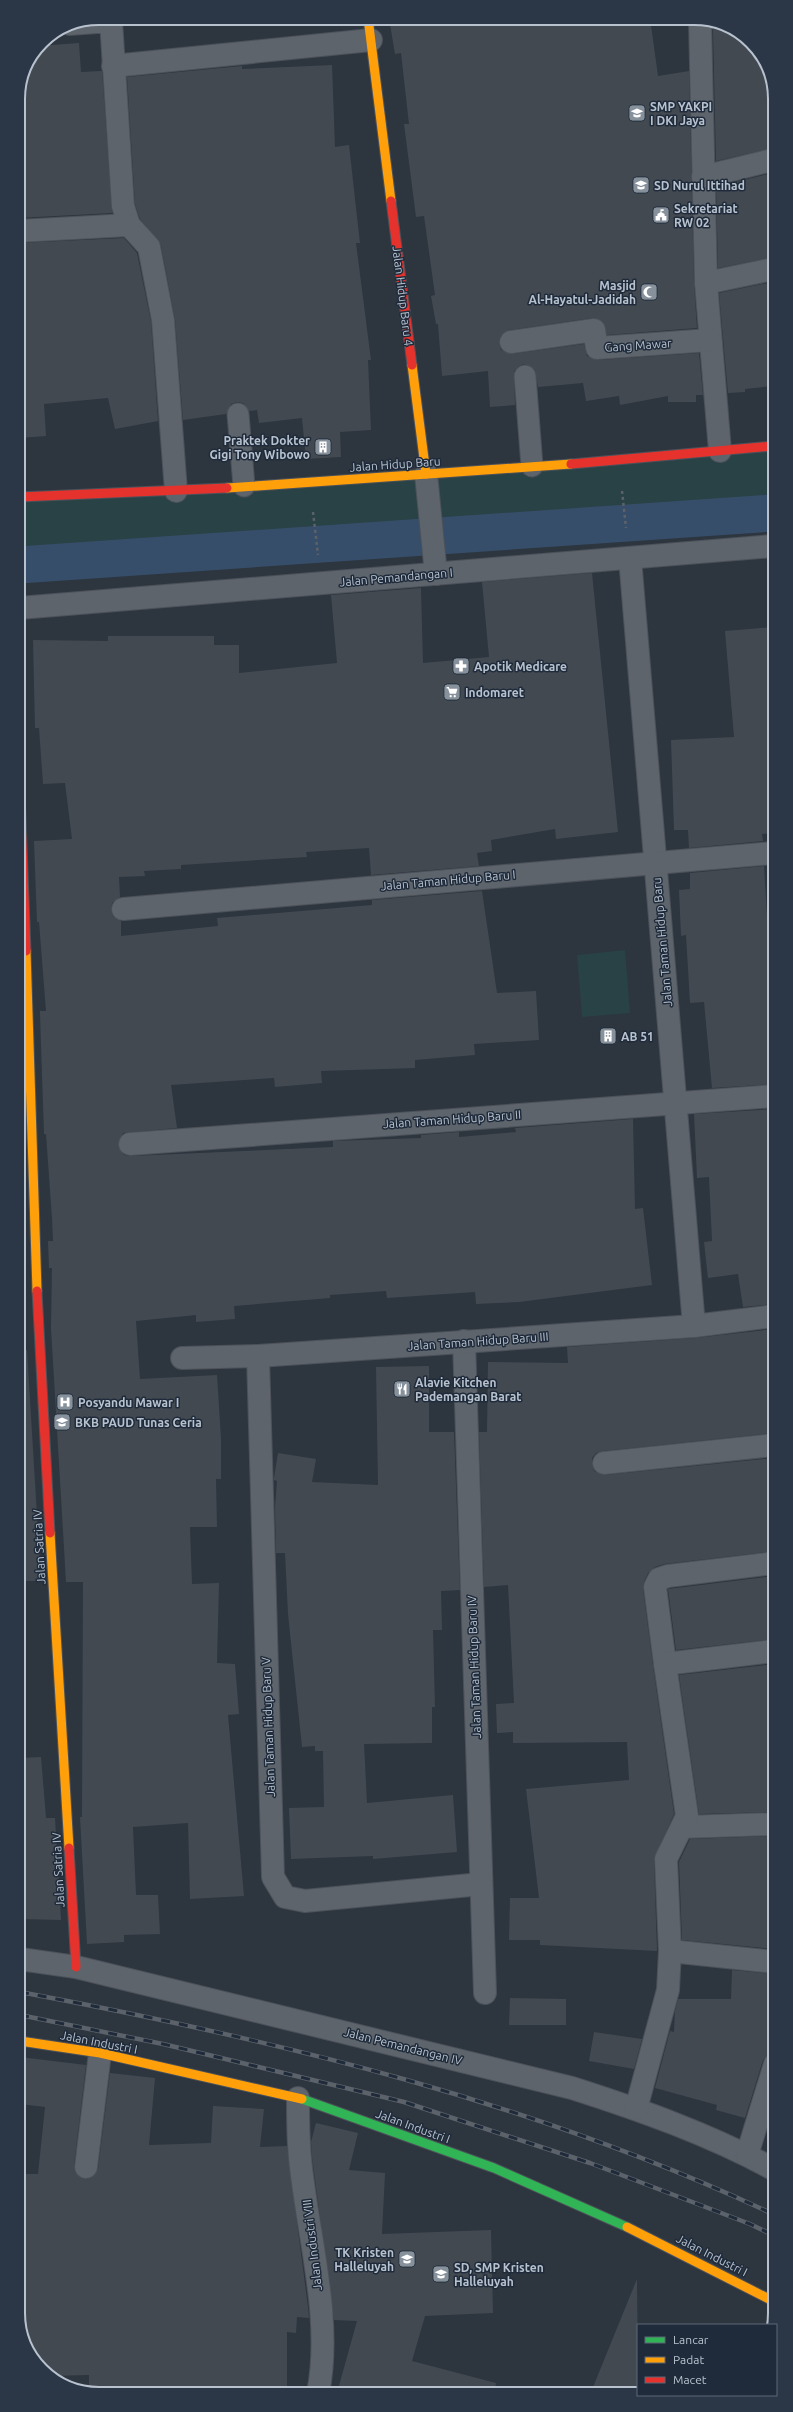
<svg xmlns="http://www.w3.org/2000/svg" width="793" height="2412" viewBox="0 0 793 2412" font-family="Ubuntu,sans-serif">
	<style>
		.green { fill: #294246 }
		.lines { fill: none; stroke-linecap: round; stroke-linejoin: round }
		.canal { stroke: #374e6a; stroke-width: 37 }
		.building { fill: #434951 }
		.lane-casing { stroke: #4c5159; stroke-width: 23 }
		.street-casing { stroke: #4c5159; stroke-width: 24 }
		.fast-casing { stroke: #4c5159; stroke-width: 11 }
		.slow-casing { stroke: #4c5159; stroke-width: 11 }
		.jam-casing { stroke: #4c5159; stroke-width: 11 }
		.path { stroke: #5b6269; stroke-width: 2.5; stroke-dasharray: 3 3; stroke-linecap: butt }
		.lane { stroke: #5e646b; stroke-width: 21 }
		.street { stroke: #5e646b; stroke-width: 22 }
		.fast { stroke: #30b455; stroke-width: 9 }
		.slow { stroke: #ff9f0a; stroke-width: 9 }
		.jam { stroke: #e5322d; stroke-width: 9 }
		.rail-casing { stroke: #5c626a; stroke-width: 4.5 }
		.rail { stroke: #1f2b3b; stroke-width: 3; stroke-dasharray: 9; stroke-linecap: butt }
		.labels { text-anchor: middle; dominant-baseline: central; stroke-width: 3; stroke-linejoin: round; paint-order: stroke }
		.poi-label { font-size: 12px; font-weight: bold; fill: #b8c2cf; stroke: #1f2b3b; text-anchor: start }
		.street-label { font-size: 12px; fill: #b8c2cf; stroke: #1f2b3b }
		.rim { fill: none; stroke: #b8c2cf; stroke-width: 2 }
	</style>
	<rect width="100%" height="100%" fill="#2d353e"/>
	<!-- green -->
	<g class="green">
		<path d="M773 447V511L624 524 19 565V496Z"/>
		<path d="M625 950 630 1013 582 1017 577 955Z"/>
	</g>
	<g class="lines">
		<!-- canal -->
		<path class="canal" d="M19 565 773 513"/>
	</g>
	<!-- building -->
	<g class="building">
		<path d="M389 18H650L658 76 689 71 694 283 697 328 607 335 603 322 592 318 509 330 500 337 499 343 501 350 512 354 584 344 587 356 598 360 699 353 703 395H696V402H668V396L620 405 619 396 586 401 583 383 538 387 535 370 524 364 519 366 514 371 515 405 490 407 488 371 442 376 438 324H436L431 296 435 295 424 216 416 217 404 124H409L401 53 395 54Z"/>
		<path d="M716 25 747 38 771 76 772 148 716 161 713 30Z"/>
		<path d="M79 43 81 72 102 71 112 213 18 218V94L24 68 39 46Z"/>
		<path d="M332 65 335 147 349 145 360 243H356L371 360H368L371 430 340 432 341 457 306 459 302 418 259 423 257 410 249 411 243 403 237 402 231 404 226 414 183 420 175 319 161 245 140 219 135 204 127 77 242 66V69Z"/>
		<path d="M772 173V257L718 268 716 187Z"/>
		<path d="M124 238 137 253 151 322 158 421 115 429 108 398 44 404 46 436 19 438 18 243Z"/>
		<path d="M773 282 772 386 745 389V392L728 393 719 293Z"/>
		<path d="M592 573 618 832 556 839 555 829 491 840 492 851 477 853 479 866 371 875 369 848 306 852 307 857 181 865V869L144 871 145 876 119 877 120 897 112 903 111 910 113 916 121 921V936L218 926 217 918 372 905V900L482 891 497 993 536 991 539 1040 474 1044 475 1055 415 1060V1068L321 1071 322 1083 275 1087 274 1078 171 1085 177 1128 123 1133 118 1145 124 1155 131 1156 333 1147V1141L421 1138V1135L459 1132V1137L516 1132 515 1128 633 1119 635 1209 643 1208 652 1285 519 1302 476 1304 475 1292 387 1298 386 1291 330 1295V1298L234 1306 235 1319 196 1322V1315L136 1321 140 1379 217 1375 221 1439V1479H216L217 1527H190L192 1584 219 1583 217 1663 235 1664 239 1714 228 1715 244 1896 190 1899 188 1823 133 1827 136 1895H158L160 1934 124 1935V1942L87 1944 80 1817H82L83 1582H66L51 1328 52 1268H49L48 1241H53L52 1218 46 1134H44L40 1015V1011H46L39 922H37L34 841 72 839 65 783 43 784 39 728H35L33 640 108 641V636H214V645H239V673L337 663 331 595 421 588 423 663 489 657 482 582Z"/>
		<path d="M773 627V833L762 834 763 841 689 848 688 830H674L671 740 734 737 725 631Z"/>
		<path d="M764 866 772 999H767L774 1084 712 1088 704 1002 690 1003 686 935 681 936 679 890 690 889V873Z"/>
		<path d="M774 1109V1304L743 1307 738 1274 708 1278 704 1242 712 1241 709 1177 697 1178 694 1114Z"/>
		<path d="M774 1329V1433L603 1451 596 1453 592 1458 594 1471 605 1475 774 1458V1551L664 1564 655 1567 648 1573 644 1582 643 1589 653 1666 674 1814 654 1859 657 1951 540 1945V1940H509L510 1898H539L526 1789 629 1780 627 1742 513 1743V1732L497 1733 496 1704 514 1703 508 1585 484 1587 479 1432H487L488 1362 568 1363 567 1347 695 1338Z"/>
		<path d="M20 1350H27L41 1581H20Z"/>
		<path d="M429 1366V1432H454L460 1590 441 1591 442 1630H433L435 1707H432V1743L364 1744 367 1803 453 1795 457 1852 373 1859V1856L291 1859 289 1808 324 1807 323 1751H315V1746L302 1747 288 1614 285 1553H276L275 1507 277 1481 274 1480V1478L278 1453 316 1459 312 1482 378 1485 376 1367Z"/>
		<path d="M774 1576V1639L676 1650 668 1589Z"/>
		<path d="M774 1664V1812L699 1814 679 1675Z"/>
		<path d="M41 1757 46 1818H55L61 1920 20 1919V1758Z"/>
		<path d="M774 1836 775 1949 682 1940 679 1862 690 1839Z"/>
		<path d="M732 1970 775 1974V2052L767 2055 763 2060 745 2118 716 2110 717 2105 655 2088 670 2031 674 2032 675 2011 678 1999H731Z"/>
		<path d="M510 1998 566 1999V2025H509Z"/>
		<path d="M594 2032 642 2039 634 2069 589 2061Z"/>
		<path d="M20 2057 86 2065 74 2165 75 2172 84 2179 91 2178 98 2169 110 2073 155 2078 149 2145 211 2143 213 2106 264 2109 260 2147 287 2146 308 2307 309 2318 297 2317 296 2333 287 2332V2393L94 2394 89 2392V2375L51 2376 46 2374 21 2334V2174H38L45 2107 20 2104Z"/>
		<path d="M775 2107V2132L768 2128Z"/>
		<path d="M316 2123 358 2133 349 2170 385 2173 382 2234 491 2230 493 2313 425 2316 412 2361 496 2383 495 2392 337 2393 357 2321 334 2320 312 2157 311 2142Z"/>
		<path d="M637 2279 638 2392H591Z"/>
	</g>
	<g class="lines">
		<!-- lane casing -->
		<g class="lane-casing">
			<g id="lane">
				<path d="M525 376 532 466"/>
				<path d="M238 414 244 486"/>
			</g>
		</g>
		<!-- street casing -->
		<g class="street-casing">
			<g id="street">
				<path d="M705 20 700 21 706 283 720 451"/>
				<path d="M69 24 111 21 123 206 129 225 149 247 163 320 176 491"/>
				<path d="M113 66 371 40"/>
				<path d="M703 177 772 160"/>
				<path d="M18 231 129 225"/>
				<path d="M706 283 773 269"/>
				<path d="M511 342 594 330 597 348 710 340"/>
				<path d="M426 474 436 574"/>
				<path d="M630 558 694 1326"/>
				<path d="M19 608 773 546"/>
				<path d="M123 909 773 853"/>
				<path d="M130 1144 774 1096"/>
				<path d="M464 1341 485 1993"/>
				<path d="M258 1356 273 1877 285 1897 305 1901 481 1884"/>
				<path d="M182 1358 258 1356 694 1326 774 1316"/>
				<path d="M604 1463 774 1445"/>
				<path d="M665 1664 655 1587 659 1579 668 1576 774 1563"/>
				<path d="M683 1827 774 1824"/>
				<path d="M670 1951 775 1962"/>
				<path d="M20 1959 76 1967 572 2088C641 2110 711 2135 775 2170"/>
				<path d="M298 2098C298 2118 298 2138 300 2158 307 2233 333 2318 318 2393"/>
				<path d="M636 2109 668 1990 670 1951 666 1859 687 1816 665 1664 774 1651"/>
				<path d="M747 2155 775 2064"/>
				<path d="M86 2167 100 2053"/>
			</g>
		</g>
		<!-- fast casing -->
		<g class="fast-casing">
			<path id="fast" d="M302 2099 494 2168 627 2227"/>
		</g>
		<!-- slow casing -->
		<g class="slow-casing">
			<g id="slow">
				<path d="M368 18 391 201"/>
				<path d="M412 365 426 474"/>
				<path d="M227 488 571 464"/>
				<path d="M26 951 37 1291"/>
				<path d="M50 1533 69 1848"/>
				<path d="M20 2041 100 2053 302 2099"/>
				<path d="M627 2227 775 2302"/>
			</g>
		</g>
		<!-- jam casing -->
		<g class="jam-casing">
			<g id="jam">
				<path d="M391 201 412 365"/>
				<path d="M571 464 773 446"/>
				<path d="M19 497 227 488"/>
				<path d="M19 765 26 951"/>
				<path d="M37 1291 50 1533"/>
				<path d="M69 1848 76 1967"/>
			</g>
		</g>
		<!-- path -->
		<g class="path">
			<path d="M622 491 626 528"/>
			<path d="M313 512 318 555"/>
		</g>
		<!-- lane -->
		<use href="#lane" class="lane"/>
		<!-- street -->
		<use href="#street" class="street"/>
		<!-- fast -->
		<use href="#fast" class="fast"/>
		<!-- slow -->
		<use href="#slow" class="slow"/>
		<!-- jam -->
		<use href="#jam" class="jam"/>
		<!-- rail casing -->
		<g class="rail-casing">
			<g id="rail">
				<path d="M20 1992C278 2040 537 2103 775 2215"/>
				<path d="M20 2015 163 2044 404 2102 590 2163 750 2224 775 2236"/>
			</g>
		</g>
		<!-- rail -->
		<use href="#rail" class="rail"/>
	</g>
	<!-- icons -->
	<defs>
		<g id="school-square" transform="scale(0.9)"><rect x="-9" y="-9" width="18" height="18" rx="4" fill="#87919c" stroke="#1f2b3b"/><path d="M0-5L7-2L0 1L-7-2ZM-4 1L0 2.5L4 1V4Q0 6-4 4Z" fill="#fff"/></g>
		<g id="civic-square" transform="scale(0.9)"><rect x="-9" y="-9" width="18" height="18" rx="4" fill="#87919c" stroke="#1f2b3b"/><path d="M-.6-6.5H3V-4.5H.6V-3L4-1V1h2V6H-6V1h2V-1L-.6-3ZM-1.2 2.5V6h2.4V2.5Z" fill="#fff"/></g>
		<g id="mosque-square" transform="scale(0.9)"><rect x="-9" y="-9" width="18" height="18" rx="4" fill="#87919c" stroke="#1f2b3b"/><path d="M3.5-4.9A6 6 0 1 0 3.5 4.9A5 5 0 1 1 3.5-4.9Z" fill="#fff"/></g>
		<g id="building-square" transform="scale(0.9)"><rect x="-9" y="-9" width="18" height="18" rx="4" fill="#87919c" stroke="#1f2b3b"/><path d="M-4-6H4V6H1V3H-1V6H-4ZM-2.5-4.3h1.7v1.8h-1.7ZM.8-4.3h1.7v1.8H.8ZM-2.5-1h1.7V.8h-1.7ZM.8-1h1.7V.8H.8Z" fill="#fff"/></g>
		<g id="pharmacy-square" transform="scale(0.9)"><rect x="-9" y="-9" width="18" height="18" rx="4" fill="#87919c" stroke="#1f2b3b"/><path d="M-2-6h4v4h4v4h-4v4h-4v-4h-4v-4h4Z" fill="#fff"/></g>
		<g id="supermarket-square" transform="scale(0.9)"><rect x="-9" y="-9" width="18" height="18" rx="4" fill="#87919c" stroke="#1f2b3b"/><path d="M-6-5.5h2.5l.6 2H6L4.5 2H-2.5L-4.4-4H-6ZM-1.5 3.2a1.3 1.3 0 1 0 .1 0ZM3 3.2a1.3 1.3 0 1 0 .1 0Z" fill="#fff"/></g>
		<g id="restaurant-square" transform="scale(0.9)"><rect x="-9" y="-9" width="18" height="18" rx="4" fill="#87919c" stroke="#1f2b3b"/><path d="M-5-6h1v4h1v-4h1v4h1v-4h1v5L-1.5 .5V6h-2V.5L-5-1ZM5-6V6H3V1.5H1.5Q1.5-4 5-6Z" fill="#fff"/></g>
		<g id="hospital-square" transform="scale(0.9)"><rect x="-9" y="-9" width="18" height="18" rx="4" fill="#87919c" stroke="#1f2b3b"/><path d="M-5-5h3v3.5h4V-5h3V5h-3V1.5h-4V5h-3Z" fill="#fff"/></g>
	</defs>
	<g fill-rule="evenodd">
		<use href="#school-square" x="637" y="113"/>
		<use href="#school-square" x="641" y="185"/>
		<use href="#civic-square" x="661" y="215"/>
		<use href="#mosque-square" x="649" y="292"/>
		<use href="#building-square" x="323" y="447"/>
		<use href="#pharmacy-square" x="461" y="666"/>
		<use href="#supermarket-square" x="452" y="692"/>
		<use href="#building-square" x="608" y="1036"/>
		<use href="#restaurant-square" x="402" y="1389"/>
		<use href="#hospital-square" x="65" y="1402"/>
		<use href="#school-square" x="62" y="1422"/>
		<use href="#school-square" x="407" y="2259"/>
		<use href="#school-square" x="441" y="2274"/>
	</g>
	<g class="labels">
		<!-- poi labels -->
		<g class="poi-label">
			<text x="650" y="106">SMP YAKPI<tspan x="650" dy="14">I DKI Jaya</tspan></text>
			<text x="654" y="185">SD Nurul Ittihad</text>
			<text x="674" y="208">Sekretariat<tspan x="674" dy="14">RW 02</tspan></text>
			<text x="636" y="285" text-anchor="end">Masjid<tspan x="636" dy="14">Al-Hayatul-Jadidah</tspan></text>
			<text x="310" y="440" text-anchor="end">Praktek Dokter<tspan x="310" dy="14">Gigi Tony Wibowo</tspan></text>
			<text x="474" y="666">Apotik Medicare</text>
			<text x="465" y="692">Indomaret</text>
			<text x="621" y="1036">AB 51</text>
			<text x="415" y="1382">Alavie Kitchen<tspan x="415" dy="14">Pademangan Barat</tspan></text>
			<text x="78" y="1402">Posyandu Mawar I</text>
			<text x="75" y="1422">BKB PAUD Tunas Ceria</text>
			<text x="394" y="2252" text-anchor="end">TK Kristen<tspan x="394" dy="14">Halleluyah</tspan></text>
			<text x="454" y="2267">SD, SMP Kristen<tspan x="454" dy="14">Halleluyah</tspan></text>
		</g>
		<!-- street labels -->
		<g class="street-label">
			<text transform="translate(403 296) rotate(83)">Jalan Hidup Baru 4</text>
			<text transform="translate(638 345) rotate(-4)">Gang Mawar</text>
			<text transform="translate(395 464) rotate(-4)">Jalan Hidup Baru</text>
			<text transform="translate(396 577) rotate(-5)">Jalan Pemandangan I</text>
			<text transform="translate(448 880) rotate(-5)">Jalan Taman Hidup Baru I</text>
			<text transform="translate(662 942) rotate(-95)">Jalan Taman Hidup Baru</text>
			<text transform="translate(452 1119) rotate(-4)">Jalan Taman Hidup Baru II</text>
			<text transform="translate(478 1341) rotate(-4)">Jalan Taman Hidup Baru III</text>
			<text transform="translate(39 1547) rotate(-93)">Jalan Satria IV</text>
			<text transform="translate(474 1667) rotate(-92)">Jalan Taman Hidup Baru IV</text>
			<text transform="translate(268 1727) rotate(-92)">Jalan Taman Hidup Baru V</text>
			<text transform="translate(58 1870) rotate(-93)">Jalan Satria IV</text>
			<text transform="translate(99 2042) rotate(11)">Jalan Industri I</text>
			<text transform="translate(403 2046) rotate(14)">Jalan Pemandangan IV</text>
			<text transform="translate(413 2126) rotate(20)">Jalan Industri I</text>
			<text transform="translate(312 2245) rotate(-97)">Jalan Industri VIII</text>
			<text transform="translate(712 2255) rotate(27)">Jalan Industri I</text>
		</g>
	</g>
	<!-- crop -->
	<path d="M0 0H793V2412H0ZM99 25H694A74 74 0 0 1 768 99V2313A74 74 0 0 1 694 2387H99A74 74 0 0 1 25 2313V99A74 74 0 0 1 99 25Z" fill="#2b3747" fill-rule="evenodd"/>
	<path class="rim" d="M99 25H694A74 74 0 0 1 768 99V2313A74 74 0 0 1 694 2387H99A74 74 0 0 1 25 2313V99A74 74 0 0 1 99 25Z"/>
	<!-- legend -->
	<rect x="637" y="2324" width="140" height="72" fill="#1f2b3b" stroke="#5c6776"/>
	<rect x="645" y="2337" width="20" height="6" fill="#30b455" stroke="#5c6776"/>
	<text x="673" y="2344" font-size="12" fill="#b8c2cf">Lancar</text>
	<rect x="645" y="2357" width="20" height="6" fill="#ff9f0a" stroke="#5c6776"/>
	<text x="673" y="2364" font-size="12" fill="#b8c2cf">Padat</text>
	<rect x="645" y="2377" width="20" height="6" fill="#e5322d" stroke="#5c6776"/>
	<text x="673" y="2384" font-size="12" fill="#b8c2cf">Macet</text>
</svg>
